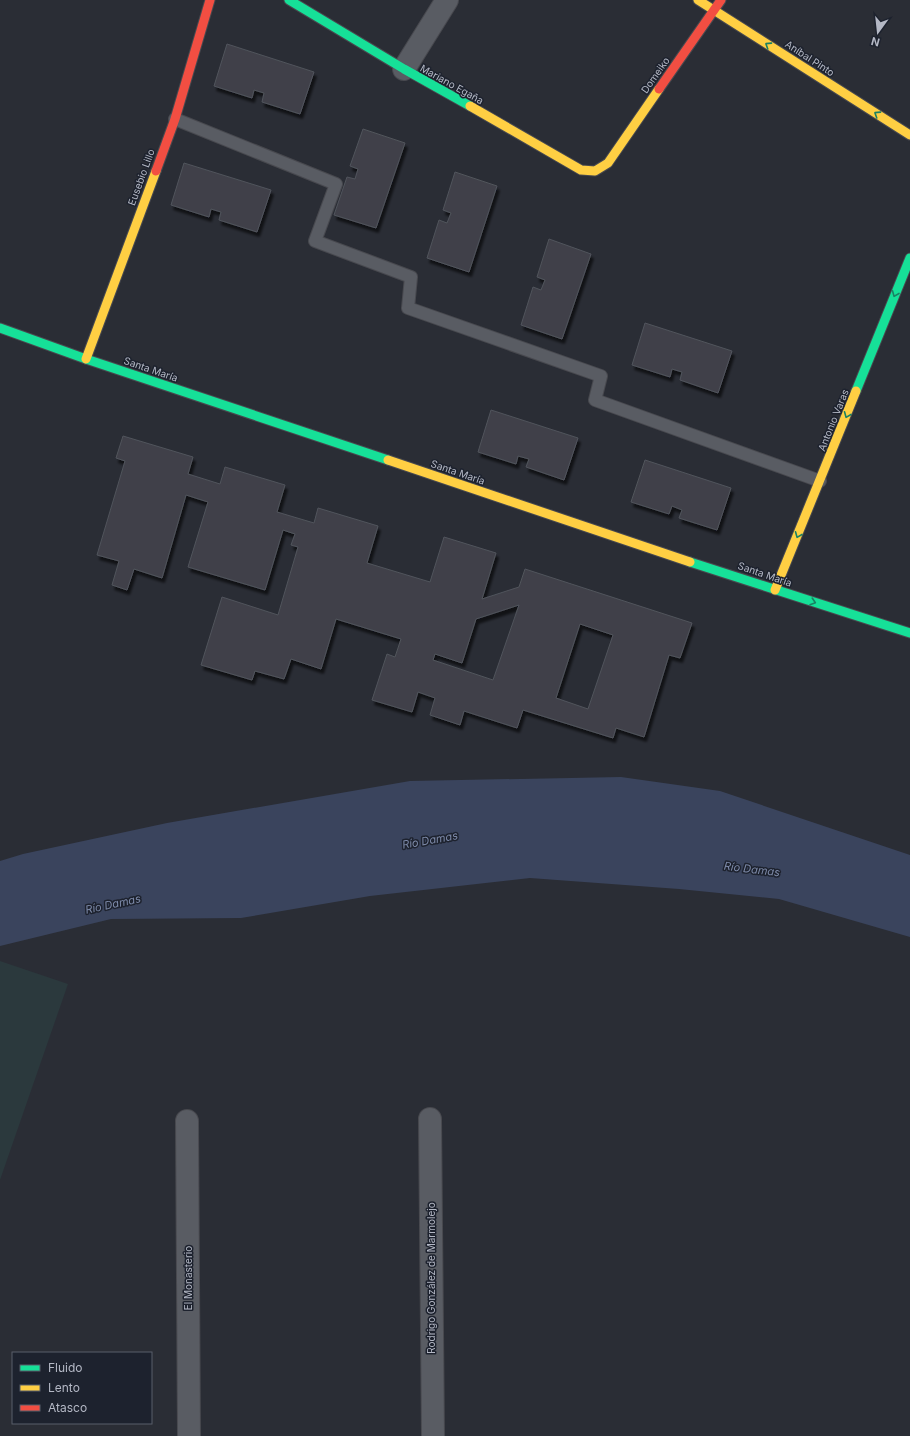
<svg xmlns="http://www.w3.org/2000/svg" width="910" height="1436" viewBox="0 0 910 1436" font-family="Inter,sans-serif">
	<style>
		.green { fill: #2b393d }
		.water { fill: #3a445d }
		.building { fill: #3f4149; stroke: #51545c; fill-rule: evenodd; filter: url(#shadow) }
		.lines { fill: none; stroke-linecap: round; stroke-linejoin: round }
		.lane-casing { stroke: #48494f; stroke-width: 14 }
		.street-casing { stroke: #48494f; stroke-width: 24 }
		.fast-casing { stroke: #48494f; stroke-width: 11 }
		.slow-casing { stroke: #48494f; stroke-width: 11 }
		.jam-casing { stroke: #48494f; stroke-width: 11 }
		.lane { stroke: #595c63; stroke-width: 12 }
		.street { stroke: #595c63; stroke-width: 22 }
		.fast { stroke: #16e098; stroke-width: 9 }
		.slow { stroke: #ffcf43; stroke-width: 9 }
		.jam { stroke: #f24e42; stroke-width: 9 }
		.oneway { stroke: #1a8163 }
		.labels { text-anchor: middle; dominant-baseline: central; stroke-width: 3; stroke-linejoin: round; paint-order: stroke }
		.street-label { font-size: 10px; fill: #b4b8c5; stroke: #1d222e }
		.water-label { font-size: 11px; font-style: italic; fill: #7e8baa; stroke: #1d222e }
	</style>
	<defs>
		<filter id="shadow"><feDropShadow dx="2.5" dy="4.5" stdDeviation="1" flood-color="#0009"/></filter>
	</defs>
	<rect width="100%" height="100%" fill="#2a2d35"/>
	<!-- green -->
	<path class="green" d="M0 961 68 984 0 1180Z"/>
	<!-- water -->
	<path class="water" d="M621 777 720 791 910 855V937L779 899 679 889 530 878 370 896 241 918 111 919 0 946V861L23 854 167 823 410 781Z"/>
	<!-- building -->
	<g class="building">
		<path d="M227 44 314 72 300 114 262 102 264 93 254 90 252 98 214 86Z"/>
		<path d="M363 129 405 143 376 228 334 215 347 177 355 179 358 169 350 166Z"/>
		<path d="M184 163 271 190 257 232 219 220 221 212 211 209 209 217 171 205Z"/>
		<path d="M455 172 497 186 469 272 427 258 439 220 447 223 451 213 443 210Z"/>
		<path d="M549 239 591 254 562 339 521 325 533 287 541 290 545 280 537 277Z"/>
		<path d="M645 323 732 351 718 393 680 380 682 372 672 369 670 377 632 365Z"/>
		<path d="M491 410 578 438 564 480 526 467 529 459 518 456 516 464 478 452Z"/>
		<path d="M123 436 193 457 188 474 220 484 225 467 285 485 277 512 314 523 318 508 378 526 367 563 430 582 444 537 496 553 482 599 519 587 525 569 692 623 680 658 669 655 644 737 616 728 613 738 523 710 517 728 464 711 460 725 430 715 435 698 418 692 412 712 372 700 387 654 395 657 401 639 336 619 321 669 291 659 284 679 255 671 252 680 201 665 222 597 278 615 298 547 291 545 295 534 283 530 265 590 188 567 208 502 186 495 162 578 134 569 127 590 112 585 119 561 97 555 125 461 116 458ZM519 605 493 680 433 660 435 654 462 663 476 619ZM580 624 613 635 588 709 556 698Z"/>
		<path d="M645 460 731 488 717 530 679 518 682 510 672 506 669 514 631 502Z"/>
	</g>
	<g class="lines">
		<!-- lane casing -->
		<g class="lane-casing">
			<path id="lane" d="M175 119 336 184 315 241 411 277 408 308 601 376 595 400 820 481"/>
		</g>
		<!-- street casing -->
		<g class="street-casing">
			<g id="street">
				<path d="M404 69 447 0"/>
				<path d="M430 1119 433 1436"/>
				<path d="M187 1121 189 1436"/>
			</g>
		</g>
		<!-- fast casing -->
		<g class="fast-casing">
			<g id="fast">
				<path d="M289 0 404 69 470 106"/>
				<path d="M0 328 86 359 388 460"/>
				<path d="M856 391 910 258"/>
				<path d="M690 562 910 633"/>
			</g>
		</g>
		<!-- slow casing -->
		<g class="slow-casing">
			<g id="slow">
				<path d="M698 0 910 135"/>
				<path d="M470 106 581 170 595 171 608 163 659 89"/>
				<path d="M86 359 156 171"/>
				<path d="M388 460 690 562"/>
				<path d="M775 590 856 391"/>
			</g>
		</g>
		<!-- jam casing -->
		<g class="jam-casing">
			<g id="jam">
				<path d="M659 89 721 0"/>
				<path d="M156 171 175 119 210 0"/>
			</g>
		</g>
		<!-- lane -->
		<use href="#lane" class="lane"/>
		<!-- street -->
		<use href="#street" class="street"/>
		<!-- fast -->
		<use href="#fast" class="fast"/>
		<!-- slow -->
		<use href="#slow" class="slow"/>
		<!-- jam -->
		<use href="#jam" class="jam"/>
	</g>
	<!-- one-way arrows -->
	<defs><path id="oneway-chevron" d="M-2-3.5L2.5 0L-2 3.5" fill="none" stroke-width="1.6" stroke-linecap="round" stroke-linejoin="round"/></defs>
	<g class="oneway">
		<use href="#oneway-chevron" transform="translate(768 45) rotate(-147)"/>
		<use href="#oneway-chevron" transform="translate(877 114) rotate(-147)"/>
		<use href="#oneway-chevron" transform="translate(895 294) rotate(112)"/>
		<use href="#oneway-chevron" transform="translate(847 415) rotate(112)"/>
		<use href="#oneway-chevron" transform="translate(798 535) rotate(112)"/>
		<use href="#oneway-chevron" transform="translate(813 602) rotate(18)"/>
	</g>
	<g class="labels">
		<!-- street labels -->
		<g class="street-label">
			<text transform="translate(810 58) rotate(33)">Aníbal Pinto</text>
			<text transform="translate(655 75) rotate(-55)">Domeiko</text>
			<text transform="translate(452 84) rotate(29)">Mariano Egaña</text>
			<text transform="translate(141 177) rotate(-70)">Eusebio Lillo</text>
			<text transform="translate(151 369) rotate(19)">Santa María</text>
			<text transform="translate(833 420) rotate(-68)">Antonio Varas</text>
			<text transform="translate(458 472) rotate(19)">Santa María</text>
			<text transform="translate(765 574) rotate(19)">Santa María</text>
			<text transform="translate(188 1278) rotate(-90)">El Monasterio</text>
			<text transform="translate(431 1278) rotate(-90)">Rodrigo González de Marmolejo</text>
		</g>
		<!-- water labels -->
		<g class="water-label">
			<text transform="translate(430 840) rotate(-10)">Río Damas</text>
			<text transform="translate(752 869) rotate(7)">Río Damas</text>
			<text transform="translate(113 904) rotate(-12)">Río Damas</text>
		</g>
	</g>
	<!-- legend -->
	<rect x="12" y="1352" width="140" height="72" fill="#1d222e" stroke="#595e6a"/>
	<rect x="20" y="1365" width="20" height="6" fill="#16e098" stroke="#595e6a"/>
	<text x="48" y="1372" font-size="12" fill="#b4b8c5">Fluido</text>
	<rect x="20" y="1385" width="20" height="6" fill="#ffcf43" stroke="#595e6a"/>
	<text x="48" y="1392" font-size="12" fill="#b4b8c5">Lento</text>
	<rect x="20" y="1405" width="20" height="6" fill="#f24e42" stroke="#595e6a"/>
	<text x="48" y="1412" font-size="12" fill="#b4b8c5">Atasco</text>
	<!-- north arrow -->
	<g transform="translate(878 32) rotate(195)" stroke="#1d222e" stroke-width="3" paint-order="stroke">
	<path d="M0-3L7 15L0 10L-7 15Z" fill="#b4b8c5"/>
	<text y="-6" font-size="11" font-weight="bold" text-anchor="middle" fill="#b4b8c5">N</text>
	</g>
</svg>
